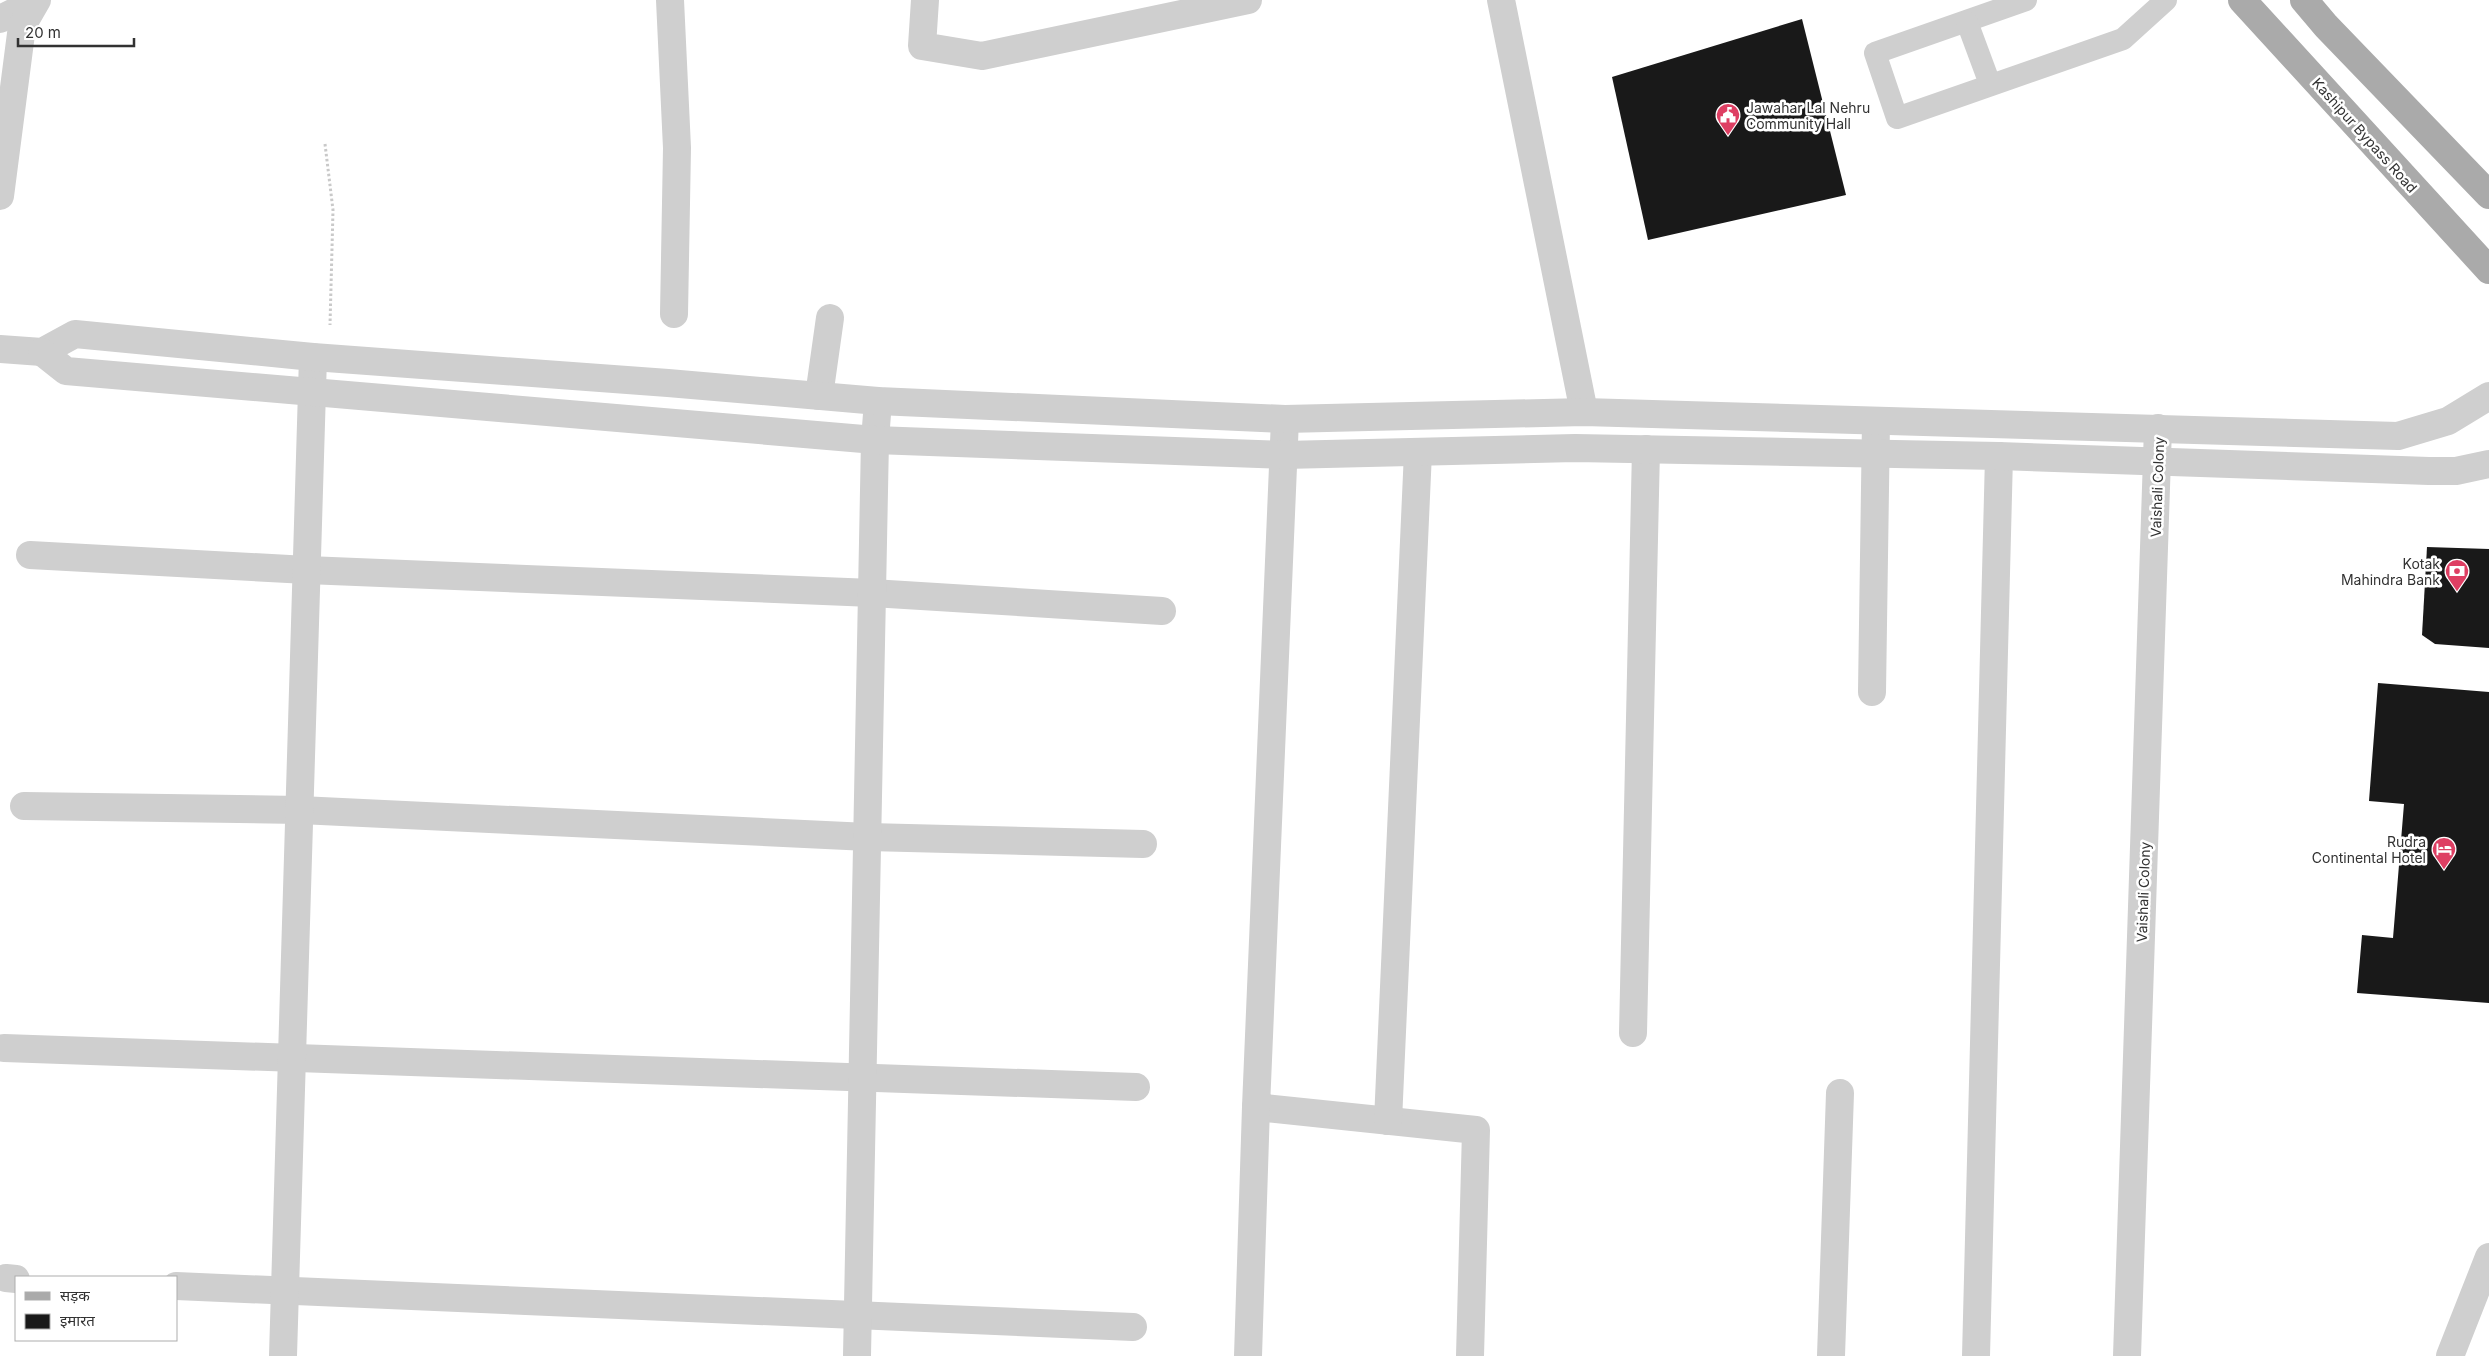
<svg xmlns="http://www.w3.org/2000/svg" width="2489" height="1356" viewBox="0 0 2489 1356" font-family="Inter,'Noto Sans Devanagari',sans-serif">
	<style>
		.building { fill: #191919 }
		.lines { fill: none; stroke-linecap: round; stroke-linejoin: round }
		.path { stroke: #c9c9c9; stroke-width: 3; stroke-dasharray: 2.5 2.5; stroke-linecap: butt }
		.service { stroke: #cfcfcf; stroke-width: 22 }
		.pedestrian { stroke: #cfcfcf; stroke-width: 28 }
		.minor { stroke: #cfcfcf; stroke-width: 28 }
		.tertiary { stroke: #cfcfcf; stroke-width: 28 }
		.primary { stroke: #aaa; stroke-width: 28 }
		.labels { text-anchor: middle; dominant-baseline: central; stroke-width: 5; stroke-linejoin: round; paint-order: stroke }
		.poi-label { font-size: 14px; fill: #323232; stroke: #fff; text-anchor: end }
		.street-label { font-size: 14px; fill: #323232; stroke: #fff }
	</style>
	<rect width="100%" height="100%" fill="#fff"/>
	<!-- building -->
	<g class="building">
		<path d="M1802 19 1846 195 1648 240 1612 77Z"/>
		<path d="M2427 547 2489 549V648L2435 644 2422 635Z"/>
		<path d="M2378 683 2489 692V1003L2357 993 2362 935 2393 938 2404 804 2369 801Z"/>
	</g>
	<g class="lines">
		<!-- path -->
		<path class="path" d="M325 144 333 210 330 325"/>
		<!-- service -->
		<g class="service">
			<path d="M2026 0 1875 53 1897 118 2123 39 2166 0"/>
			<path d="M1967 22 1990 84"/>
		</g>
		<!-- pedestrian -->
		<g class="pedestrian">
			<path d="M670 0 677 148 674 314"/>
			<path d="M819 396 830 318"/>
		</g>
		<!-- minor -->
		<g class="minor">
			<path d="M925 0 922 46 982 56 1248 0"/>
			<path d="M1501 0 1584 412"/>
			<path d="M0 19 35 2"/>
			<path d="M30 555 307 570 872 593 1162 611"/>
			<path d="M1872 692 1876 421"/>
			<path d="M24 806 300 810 868 837 1143 844"/>
			<path d="M1633 1033 1646 449"/>
			<path d="M4 1048 1136 1087"/>
			<path d="M1256 1107 1476 1130 1470 1356"/>
			<path d="M1388 1121 1418 452"/>
			<path d="M6 1278 16 1279"/>
			<path d="M176 1286 1133 1327"/>
			<path d="M283 1356 313 357"/>
			<path d="M857 1356 875 440 878 401"/>
			<path d="M1248 1356 1256 1107 1285 419"/>
			<path d="M1831 1356 1840 1093"/>
			<path d="M1976 1356 1999 456"/>
			<path d="M2127 1356 2158 428"/>
			<path d="M2450 1356 2489 1257"/>
		</g>
		<!-- tertiary -->
		<g class="tertiary">
			<path d="M0 196 22 26 37 0"/>
			<path d="M0 349 42 352 75 334 313 357 668 383 878 401 1285 419 1584 412 2398 436 2448 421 2489 396"/>
			<path d="M42 352 66 371 875 440 1284 455 1575 448 1999 456 2429 471H2456L2489 464"/>
		</g>
		<!-- primary -->
		<g class="primary">
			<path d="M2242 0 2489 270"/>
			<path d="M2304 0 2326 26 2489 195"/>
		</g>
	</g>
	<!-- icons -->
	<defs>
		<g id="civic-pin" transform="scale(1.25)"><path d="M0 17L-7.5 6A9.5 9.5 0 1 1 7.5 6Z" fill="#de3f63" stroke="#fff"/><path d="M-.6-6.5H3V-4.5H.6V-3L4-1V1h2V6H-6V1h2V-1L-.6-3ZM-1.2 2.5V6h2.4V2.5Z" fill="#fff"/></g>
		<g id="bank-pin" transform="scale(1.25)"><path d="M0 17L-7.5 6A9.5 9.5 0 1 1 7.5 6Z" fill="#de3f63" stroke="#fff"/><path d="M-6-4H6V4H-6ZM0-2.3a2.3 2.3 0 1 0 0 4.6a2.3 2.3 0 1 0 0-4.6Z" fill="#fff"/></g>
		<g id="hotel-pin" transform="scale(1.25)"><path d="M0 17L-7.5 6A9.5 9.5 0 1 1 7.5 6Z" fill="#de3f63" stroke="#fff"/><path d="M-6-4.5h1.5V1H6V5H4.5V3h-9V5H-6ZM-4 0a1.8 1.8 0 1 1 3.6 0ZM.5 0V-2.5h3Q6-2.5 6 0Z" fill="#fff"/></g>
	</defs>
	<g fill-rule="evenodd">
		<use href="#civic-pin" x="1728" y="115"/>
		<use href="#bank-pin" x="2457" y="571"/>
		<use href="#hotel-pin" x="2444" y="849"/>
	</g>
	<g class="labels">
		<!-- poi labels -->
		<g class="poi-label">
			<text x="1746" y="107" text-anchor="start">Jawahar Lal Nehru<tspan x="1746" dy="16">Community Hall</tspan></text>
			<text x="2440" y="563">Kotak<tspan x="2440" dy="16">Mahindra Bank</tspan></text>
			<text x="2426" y="841">Rudra<tspan x="2426" dy="16">Continental Hotel</tspan></text>
		</g>
		<!-- street labels -->
		<g class="street-label">
			<text transform="translate(2365 135) rotate(48)">Kashipur Bypass Road</text>
			<text transform="translate(2157 487) rotate(-88)">Vaishali Colony</text>
			<text transform="translate(2143 892) rotate(-88)">Vaishali Colony</text>
		</g>
	</g>
	<!-- legend -->
	<rect x="15" y="1276" width="162" height="65" fill="#ffffff" stroke="#adadad"/>
	<rect x="25" y="1292" width="25" height="8" fill="#aaaaaa" stroke="#adadad"/>
	<text x="60" y="1301" font-size="15" fill="#323232">सड़क</text>
	<rect x="25" y="1314" width="25" height="15" fill="#191919" stroke="#adadad"/>
	<text x="60" y="1326" font-size="15" fill="#323232">इमारत</text>
	<!-- scale -->
	<path d="M18 38v8h116v-8" fill="none" stroke="#323232" stroke-width="2.5"/>
	<text x="25" y="38" font-size="15" fill="#323232" stroke="#ffffff" stroke-width="4" paint-order="stroke">20 m</text>
</svg>
